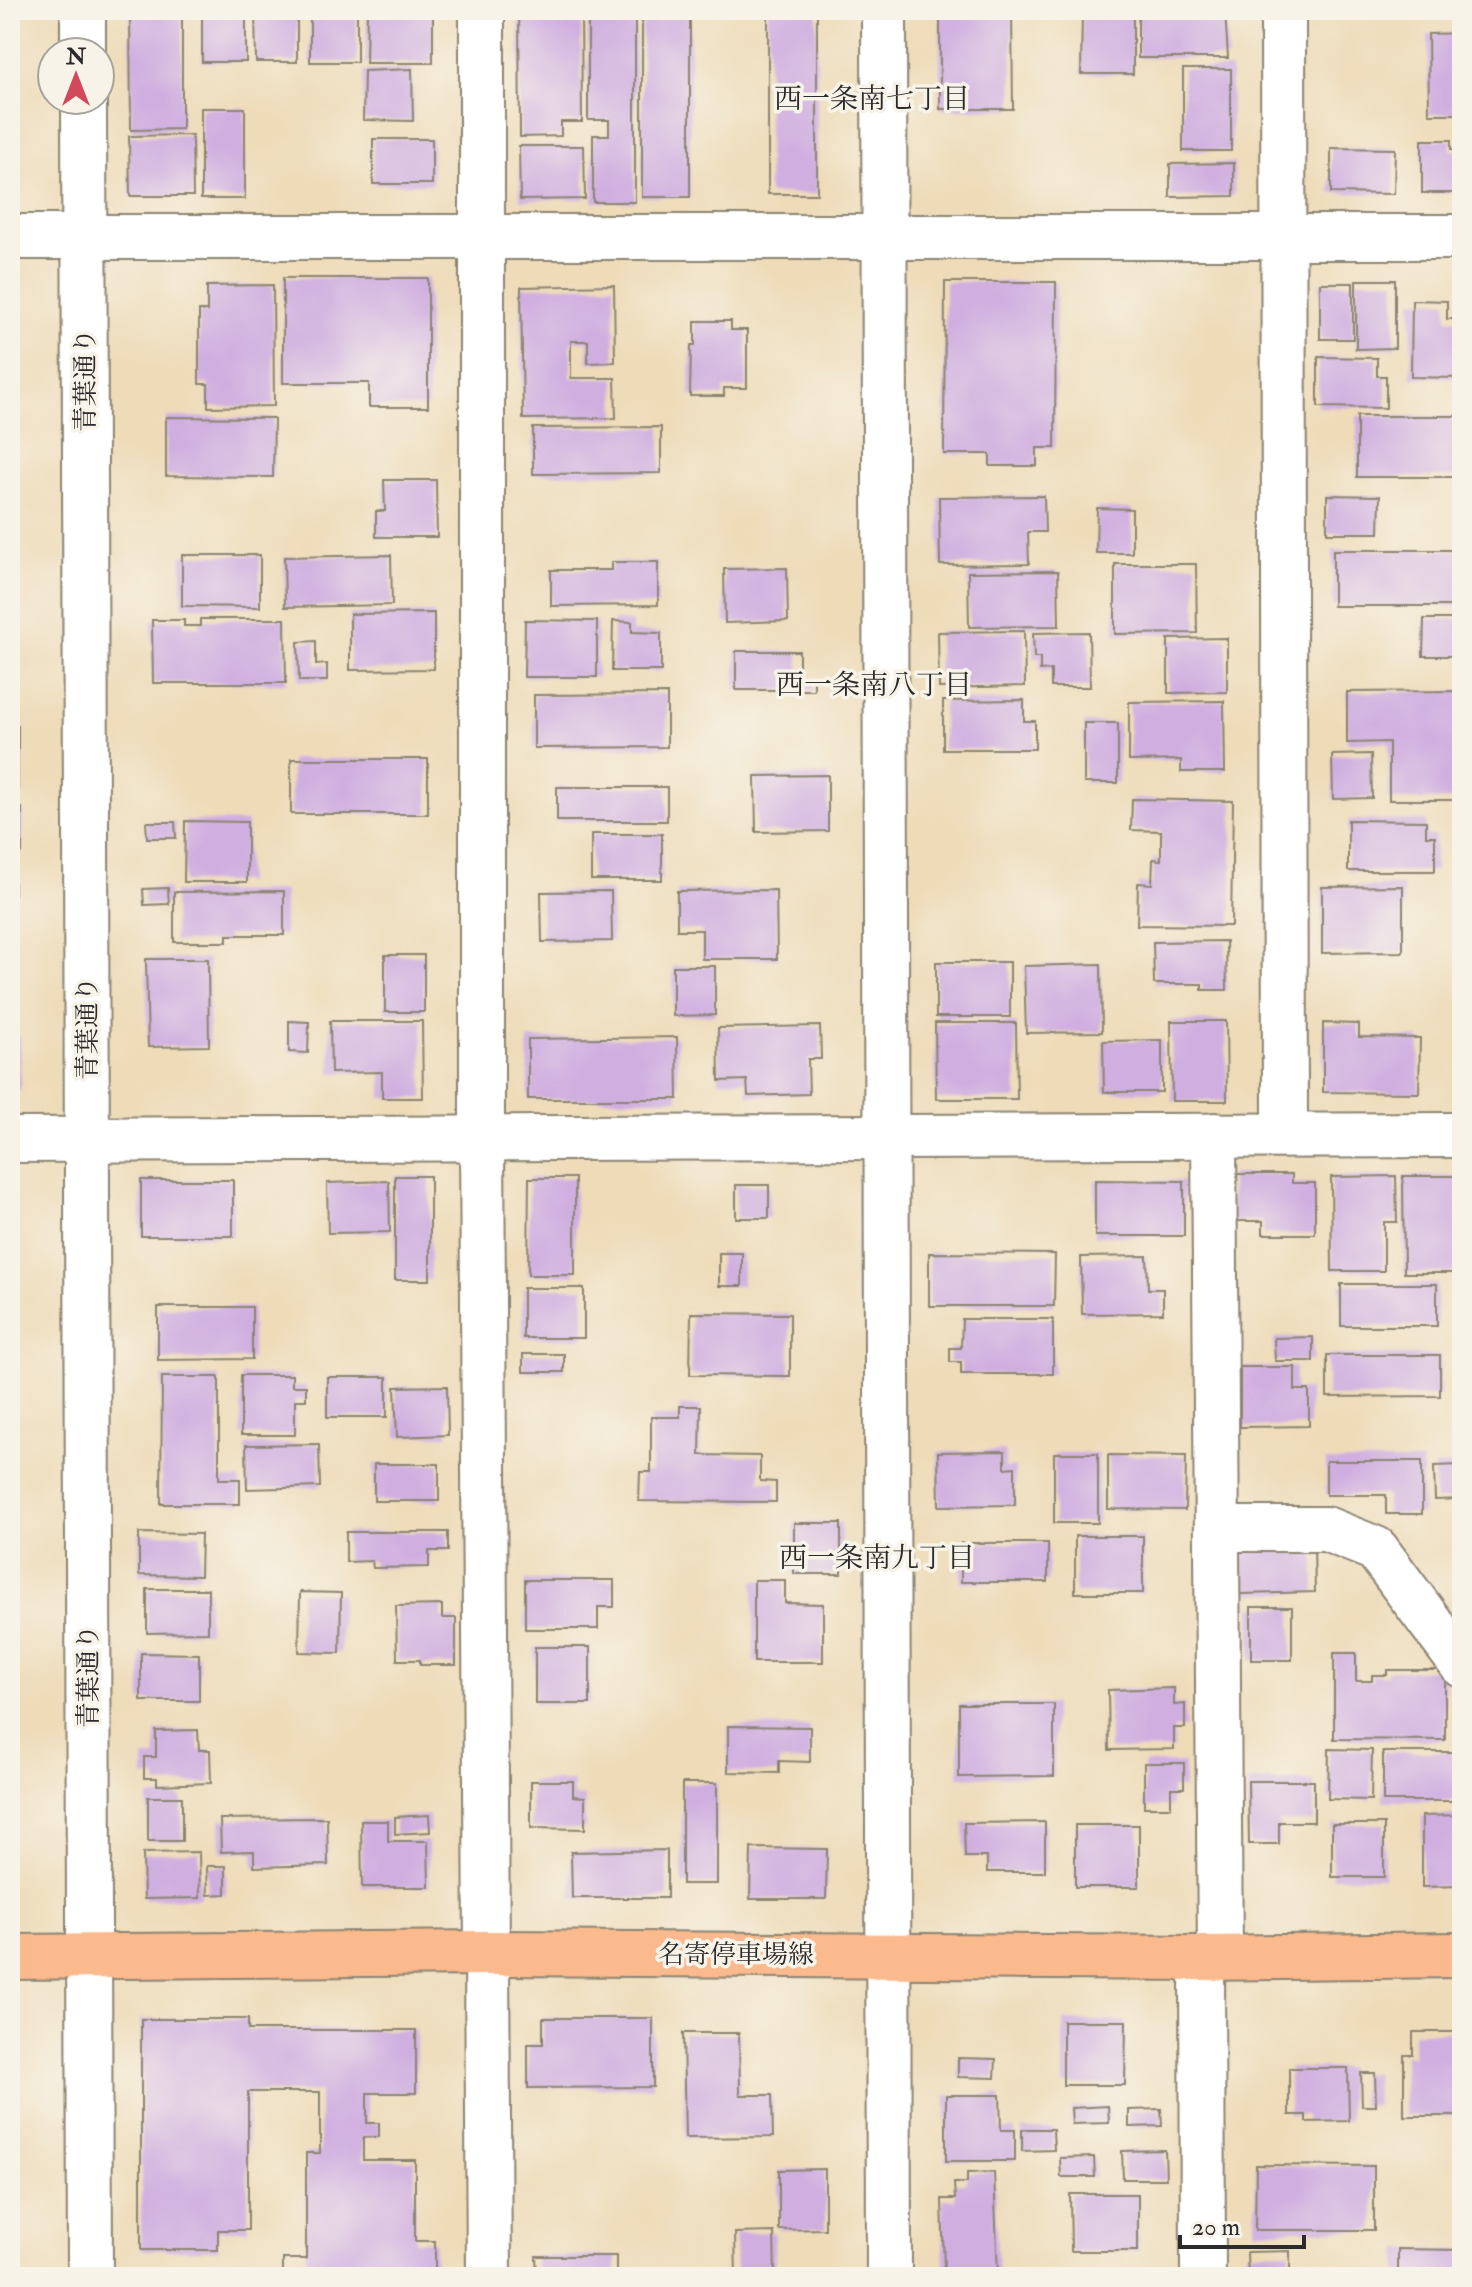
<svg xmlns="http://www.w3.org/2000/svg" width="1472" height="2287" viewBox="0 0 1472 2287" font-family="'IM FELL Double Pica','Noto Serif JP',serif">
	<style>
		.building { fill: #cfaee0 }
		.lines { fill: none; stroke-linecap: round; stroke-linejoin: round }
		.minor-casing { stroke: #8c8472; stroke-width: 48 }
		.major-casing { stroke: #8c8472; stroke-width: 48 }
		.minor { stroke: #fff; stroke-width: 44 }
		.major { stroke: #fbba8d; stroke-width: 44 }
		.labels { text-anchor: middle; dominant-baseline: central; stroke-width: 7; stroke-linejoin: round; paint-order: stroke }
		.street-label { font-size: 26px; fill: #2b2b2b; stroke: #f7f3e8 }
		.neighbourhood-label { font-size: 28px; fill: #2b2b2b; stroke: #f7f3e8 }
	</style>
	<rect width="100%" height="100%" fill="#f7f3e8"/>
	<filter id="ink" filterUnits="userSpaceOnUse"><feTurbulence type="fractalNoise" baseFrequency=".0125" numOctaves="2"/><feDisplacementMap in="SourceGraphic" scale="16" xChannelSelector="R" yChannelSelector="G"/><feConvolveMatrix kernelMatrix="1 2 1 2 8 2 1 2 1" color-interpolation-filters="sRGB"/></filter>
	<filter id="wash" filterUnits="userSpaceOnUse"><feTurbulence type="fractalNoise" baseFrequency=".006" numOctaves="4" result="noise"/><feDisplacementMap in="SourceGraphic" scale="32" xChannelSelector="R" yChannelSelector="G"/><feGaussianBlur stdDeviation="1.8" result="paint"/><feColorMatrix in="noise" values="0 0 0 0 0 0 0 0 0 0 0 0 0 0 0 0 0 1.4 0 .05"/><feComposite in="paint" operator="in"/></filter>
	<g filter="url(#wash)">
		<rect width="100%" height="100%" fill="#eedcb9"/>
		<g id="blocks">
			<!-- building -->
			<g class="building">
				<path d="M130 10H182V129L131 130Z"/>
				<rect x="202" y="10" width="44" height="52"/>
				<path d="M255 10H297V62H256Z"/>
				<rect x="310" y="10" width="47" height="52"/>
				<path d="M367 10H433V63H366Z"/>
				<path d="M519 10H581L582 122H561V136L520 137Z"/>
				<path d="M588 10H635V202H593V135H609V120H588Z"/>
				<rect x="642" y="10" width="48" height="187"/>
				<rect x="768" y="10" width="49" height="184"/>
				<path d="M940 10H1012L1013 109H940Z"/>
				<path d="M1082 10H1133V74H1081Z"/>
				<path d="M1138 10H1225L1228 58H1138Z"/>
				<path d="M1462 33V114H1429L1428 34Z"/>
				<path d="M412 69 413 121 363 120 364 71Z"/>
				<rect x="1183" y="69" width="48" height="82"/>
				<rect x="201" y="108" width="44" height="91"/>
				<path d="M192 135 193 196H130L129 136Z"/>
				<rect x="373" y="139" width="59" height="45"/>
				<path d="M1422 140H1451V150H1462V193H1422Z"/>
				<path d="M519 146H584L585 199 520 200Z"/>
				<path d="M1331 148 1395 149 1394 194 1331 193Z"/>
				<path d="M1234 163V196L1170 197V164Z"/>
				<path d="M283 278H428V407H369V383H283Z"/>
				<path d="M1356 280H1395V348L1356 349Z"/>
				<path d="M945 282H1056L1055 448H1037V466H990V454H944Z"/>
				<rect x="1320" y="283" width="33" height="56"/>
				<path d="M273 285 274 406 208 407V384H199V311H207V286Z"/>
				<path d="M614 285 615 362 588 363V341H571V378H615L616 418 523 419 521 287Z"/>
				<path d="M1412 300 1447 301V319H1460L1462 356H1459V378L1411 377Z"/>
				<path d="M695 321H731V330H747V388H724V396H690L691 345H695Z"/>
				<path d="M1318 357 1377 358V376H1386V408L1318 407Z"/>
				<path d="M1357 416H1458L1462 477H1357Z"/>
				<path d="M166 417 274 418 273 477 166 476Z"/>
				<path d="M10 427H14L15 518H10Z"/>
				<path d="M661 427V473L533 474V428Z"/>
				<path d="M384 480H436L437 537H376V511H385Z"/>
				<path d="M1327 495 1380 496 1379 533H1327Z"/>
				<path d="M1044 496 1045 532H1028L1029 564 940 565 939 497Z"/>
				<path d="M1097 508 1132 509V553H1096Z"/>
				<rect x="1333" y="550" width="129" height="56"/>
				<path d="M182 555H260V607L182 606Z"/>
				<path d="M391 555 392 605 285 607 284 557Z"/>
				<path d="M611 562H658V605L551 606V570H611Z"/>
				<path d="M1115 564H1196L1197 633 1115 634Z"/>
				<path d="M787 568 788 621 725 623 724 569Z"/>
				<path d="M1058 571 1059 626 969 627 968 572Z"/>
				<path d="M434 613V669L350 670V614Z"/>
				<path d="M200 619H285L286 683H153L152 620H184V626H200Z"/>
				<path d="M1424 619H1462V656H1423Z"/>
				<path d="M525 620 597 621V677H524Z"/>
				<path d="M613 621 632 622V632L661 633V671H612Z"/>
				<path d="M1024 631 1025 686 939 688 938 632Z"/>
				<path d="M1089 632 1090 687H1051V670L1040 671V658H1034L1033 633Z"/>
				<path d="M1227 638V692L1168 693V639Z"/>
				<path d="M316 641V665L327 664V681H299L298 642Z"/>
				<path d="M736 651H799V679H814V690H736Z"/>
				<path d="M10 672H17L16 687H10Z"/>
				<path d="M1462 691V800H1389V742L1347 743V692Z"/>
				<path d="M667 694V747L534 748V695Z"/>
				<path d="M1024 700V721H1035V749H943V701Z"/>
				<path d="M1224 701 1225 772H1181V760L1129 761V702Z"/>
				<rect x="1084" y="723" width="34" height="60"/>
				<rect x="10" y="726" width="8" height="65"/>
				<path d="M1371 754 1372 798 1333 799 1332 755Z"/>
				<rect x="291" y="759" width="137" height="55"/>
				<path d="M828 775V831L756 832 755 776Z"/>
				<rect x="557" y="787" width="110" height="34"/>
				<path d="M1132 799 1233 801 1231 926 1137 925 1138 883 1152 884 1153 859 1161 860V831L1131 830Z"/>
				<rect x="10" y="808" width="12" height="45"/>
				<path d="M1348 820 1426 821V836H1435V871H1348Z"/>
				<path d="M185 821 247 822V882H184Z"/>
				<path d="M146 822H175L176 838H147Z"/>
				<rect x="591" y="834" width="71" height="46"/>
				<rect x="10" y="883" width="4" height="32"/>
				<path d="M1403 886V952L1322 953V887Z"/>
				<path d="M168 888 169 904 144 905 143 889Z"/>
				<path d="M776 890 777 959H702V930H677V891Z"/>
				<path d="M284 891V935H227V942H174V892Z"/>
				<path d="M611 891 612 941 542 942 541 892Z"/>
				<path d="M1226 941 1227 990H1202V984H1154L1153 942Z"/>
				<rect x="385" y="955" width="39" height="57"/>
				<path d="M146 959H208L209 1046 148 1047Z"/>
				<rect x="936" y="962" width="74" height="55"/>
				<path d="M1101 964 1102 1032 1026 1033 1024 966Z"/>
				<path d="M673 966H715V1015L673 1016Z"/>
				<path d="M289 1021 309 1022 308 1053 289 1052Z"/>
				<path d="M330 1021H422L423 1098H382V1072L331 1073Z"/>
				<path d="M1171 1021H1226L1227 1101H1172Z"/>
				<path d="M935 1023H1016L1017 1099H936Z"/>
				<path d="M1323 1023 1359 1024V1037L1420 1038 1419 1093 1323 1092Z"/>
				<path d="M820 1026 821 1059H808L809 1094 748 1096 747 1080 719 1081 718 1028Z"/>
				<path d="M10 1037H19L20 1090H10Z"/>
				<path d="M677 1037 678 1099H528V1039Z"/>
				<path d="M1162 1040V1092H1104L1103 1041Z"/>
				<path d="M1231 1174H1292V1183H1315V1234H1263V1221H1231Z"/>
				<rect x="395" y="1176" width="35" height="104"/>
				<path d="M1396 1176 1397 1222H1384V1271H1332L1331 1177Z"/>
				<path d="M1403 1176H1462V1273H1404Z"/>
				<path d="M529 1178H575V1275H528Z"/>
				<rect x="141" y="1180" width="92" height="56"/>
				<path d="M1095 1180 1184 1181V1236H1095Z"/>
				<path d="M389 1181 390 1232 328 1233 327 1183Z"/>
				<rect x="736" y="1185" width="33" height="33"/>
				<rect x="719" y="1253" width="23" height="33"/>
				<path d="M929 1253 1055 1254 1054 1306H929Z"/>
				<path d="M1147 1256 1148 1289H1163V1313L1082 1314 1081 1257Z"/>
				<rect x="1341" y="1284" width="96" height="42"/>
				<rect x="523" y="1288" width="61" height="50"/>
				<path d="M158 1307H252V1359L158 1360Z"/>
				<path d="M691 1313 790 1314V1376L690 1375Z"/>
				<path d="M962 1319H1053V1374H961V1362H950V1348H961Z"/>
				<path d="M1313 1337V1361H1275L1274 1338Z"/>
				<rect x="523" y="1354" width="41" height="18"/>
				<path d="M1327 1355H1440V1396L1327 1397Z"/>
				<path d="M1240 1367H1295V1390H1309V1426L1240 1427Z"/>
				<path d="M241 1375H292V1386H306V1400H295V1435H241Z"/>
				<path d="M162 1377H219V1479H240V1504H161Z"/>
				<rect x="327" y="1377" width="60" height="40"/>
				<path d="M447 1386 448 1435 397 1437 395 1387Z"/>
				<path d="M680 1406H701L700 1455 760 1456V1481L776 1482V1502L639 1501 640 1472H651V1417H680Z"/>
				<path d="M319 1444 320 1487 247 1489 246 1445Z"/>
				<path d="M1005 1451V1468L1015 1467V1505L939 1506 938 1452Z"/>
				<rect x="1054" y="1453" width="44" height="70"/>
				<path d="M1108 1455 1186 1456 1185 1510 1108 1509Z"/>
				<path d="M1326 1461H1422V1514H1386V1495H1326Z"/>
				<rect x="374" y="1464" width="65" height="37"/>
				<path d="M1462 1465V1499L1435 1500 1434 1466Z"/>
				<rect x="794" y="1523" width="47" height="51"/>
				<path d="M346 1532H448V1551H429V1567L373 1568 372 1561 346 1562Z"/>
				<path d="M139 1533 201 1534 200 1576 139 1575Z"/>
				<rect x="1075" y="1536" width="68" height="57"/>
				<rect x="961" y="1543" width="87" height="39"/>
				<path d="M1314 1544 1315 1592 1240 1594 1239 1545Z"/>
				<path d="M525 1580H614V1607H598V1629H525Z"/>
				<path d="M754 1580H785V1603L823 1604V1662H754Z"/>
				<path d="M147 1589H208V1632L147 1633Z"/>
				<path d="M300 1592 341 1593 340 1653 299 1652Z"/>
				<path d="M442 1605V1618H456V1665H420V1660H397L396 1606Z"/>
				<rect x="1251" y="1607" width="41" height="53"/>
				<rect x="535" y="1647" width="55" height="57"/>
				<path d="M141 1653 199 1654V1701H141Z"/>
				<path d="M1334 1653H1356V1681H1372V1675H1387V1670H1445V1740L1334 1739Z"/>
				<path d="M1174 1688V1705L1185 1704V1728H1174V1749L1109 1750 1108 1690Z"/>
				<path d="M959 1704H1054V1776L959 1777Z"/>
				<path d="M728 1726 810 1727V1762L779 1761V1773L728 1772Z"/>
				<path d="M198 1730 199 1750H210L211 1783 157 1785V1778H144V1757H156V1731Z"/>
				<path d="M1329 1749 1372 1750 1371 1800 1328 1799Z"/>
				<rect x="1383" y="1752" width="79" height="49"/>
				<path d="M1144 1763H1184V1788H1171V1807H1144Z"/>
				<path d="M531 1781H573V1796L585 1797V1829L531 1828Z"/>
				<path d="M1248 1781H1314V1822H1279V1844H1249Z"/>
				<rect x="682" y="1783" width="35" height="101"/>
				<rect x="148" y="1797" width="34" height="44"/>
				<path d="M429 1815 430 1832 395 1834V1817Z"/>
				<path d="M1462 1815V1886L1422 1887V1816Z"/>
				<path d="M327 1818 328 1865 254 1867V1851L221 1852 220 1819Z"/>
				<path d="M361 1821H388V1841H428L429 1887H362Z"/>
				<path d="M1045 1822V1872H987V1857H965L964 1823Z"/>
				<rect x="1332" y="1824" width="52" height="53"/>
				<rect x="1075" y="1825" width="64" height="62"/>
				<path d="M751 1848 827 1849 826 1899H750Z"/>
				<path d="M667 1850V1898H572L571 1852Z"/>
				<path d="M199 1852 200 1898 144 1899 143 1853Z"/>
				<path d="M207 1866H226V1894L208 1895Z"/>
				<path d="M543 2018H653V2087L528 2088V2044H543Z"/>
				<path d="M141 2019H248V2030H416V2093H367V2123H379V2137H363V2160H415V2241H435V2277H283V2259H306V2153H320V2092H248V2230H218V2250H141Z"/>
				<path d="M1063 2021H1126L1125 2085H1063Z"/>
				<path d="M1413 2032H1462V2116H1404V2055H1413Z"/>
				<path d="M683 2033H739L740 2095H772L773 2137 685 2138Z"/>
				<path d="M958 2058 996 2059 995 2078 958 2077Z"/>
				<path d="M1289 2068H1348L1349 2121 1306 2122V2115H1289Z"/>
				<path d="M1361 2073H1375L1376 2106H1362Z"/>
				<path d="M946 2095H1000L1001 2130H1015V2161H946Z"/>
				<path d="M1108 2106 1109 2123 1072 2124 1071 2108Z"/>
				<path d="M1161 2109 1162 2126 1129 2127V2110Z"/>
				<path d="M1022 2129H1053L1054 2150 1022 2151Z"/>
				<path d="M1165 2150 1166 2179H1123L1122 2151Z"/>
				<path d="M1094 2157 1095 2177H1061L1060 2158Z"/>
				<path d="M1256 2165 1374 2166V2230H1255Z"/>
				<path d="M825 2169V2229L779 2230V2170Z"/>
				<path d="M994 2172 998 2277H959V2269L944 2270 942 2199H955L954 2183H967V2173Z"/>
				<path d="M1070 2194H1138V2251H1071Z"/>
				<path d="M774 2232 775 2277H736L735 2233Z"/>
				<path d="M1398 2249 1462 2250V2277H1398Z"/>
				<path d="M1290 2251V2277H1248L1247 2252Z"/>
				<path d="M536 2256H616V2277H537Z"/>
			</g>
		</g>
	</g>
	<g filter="url(#ink)">
		<use href="#blocks" fill-opacity="0" stroke="#8c8472" stroke-width="2"/>
		<g class="lines">
			<!-- minor casing -->
			<g class="minor-casing">
				<g id="minor">
					<path d="M83 10V52"/>
					<path d="M482 10V1138L489 2277"/>
					<path d="M884 10 889 2277"/>
					<path d="M1283 10 1285 1134"/>
					<path d="M84 100 90 2277"/>
					<path d="M10 237H1462"/>
					<path d="M1214 1135 1220 1958"/>
					<path d="M10 1140 1462 1135"/>
					<path d="M1217 1529H1326L1376 1549 1462 1665"/>
					<path d="M1202 1958 1203 2277"/>
				</g>
			</g>
			<!-- major casing -->
			<g class="major-casing">
				<path id="major" d="M10 1957 488 1953 1202 1958 1462 1955"/>
			</g>
			<!-- minor -->
			<use href="#minor" class="minor"/>
			<!-- major -->
			<use href="#major" class="major"/>
		</g>
	</g>
	<g class="labels">
		<!-- street labels -->
		<g class="street-label">
			<text transform="translate(86 380) rotate(-90)">青葉通り</text>
			<text transform="translate(88 1028) rotate(-90)">青葉通り</text>
			<text transform="translate(89 1676) rotate(-90)">青葉通り</text>
			<text x="736" y="1955">名寄停車場線</text>
		</g>
		<!-- neighbourhood labels -->
		<g class="neighbourhood-label">
			<text x="872" y="99">西一条南七丁目</text>
			<text x="874" y="685">西一条南八丁目</text>
			<text x="877" y="1558">西一条南九丁目</text>
		</g>
	</g>
	<!-- margin -->
	<rect width="1472" height="2287" fill="none" stroke="#f7f3e8" stroke-width="40"/>
	<!-- north arrow -->
	<g transform="translate(76 76)"><circle r="38" fill="#f7f3e8" stroke="#a5a39c" stroke-width="2"/>
	<path d="M0-6L14 30L0 20L-14 30Z" fill="#d1495b"/>
	<text y="-12" font-size="22" font-weight="bold" text-anchor="middle" fill="#2b2b2b">N</text>
	</g>
	<!-- scale -->
	<path d="M1180 2235v12h124v-12" fill="none" stroke="#2b2b2b" stroke-width="4"/>
	<text x="1192" y="2235" font-size="24" fill="#2b2b2b" stroke="#f7f3e8" stroke-width="6" paint-order="stroke">20 m</text>
</svg>
